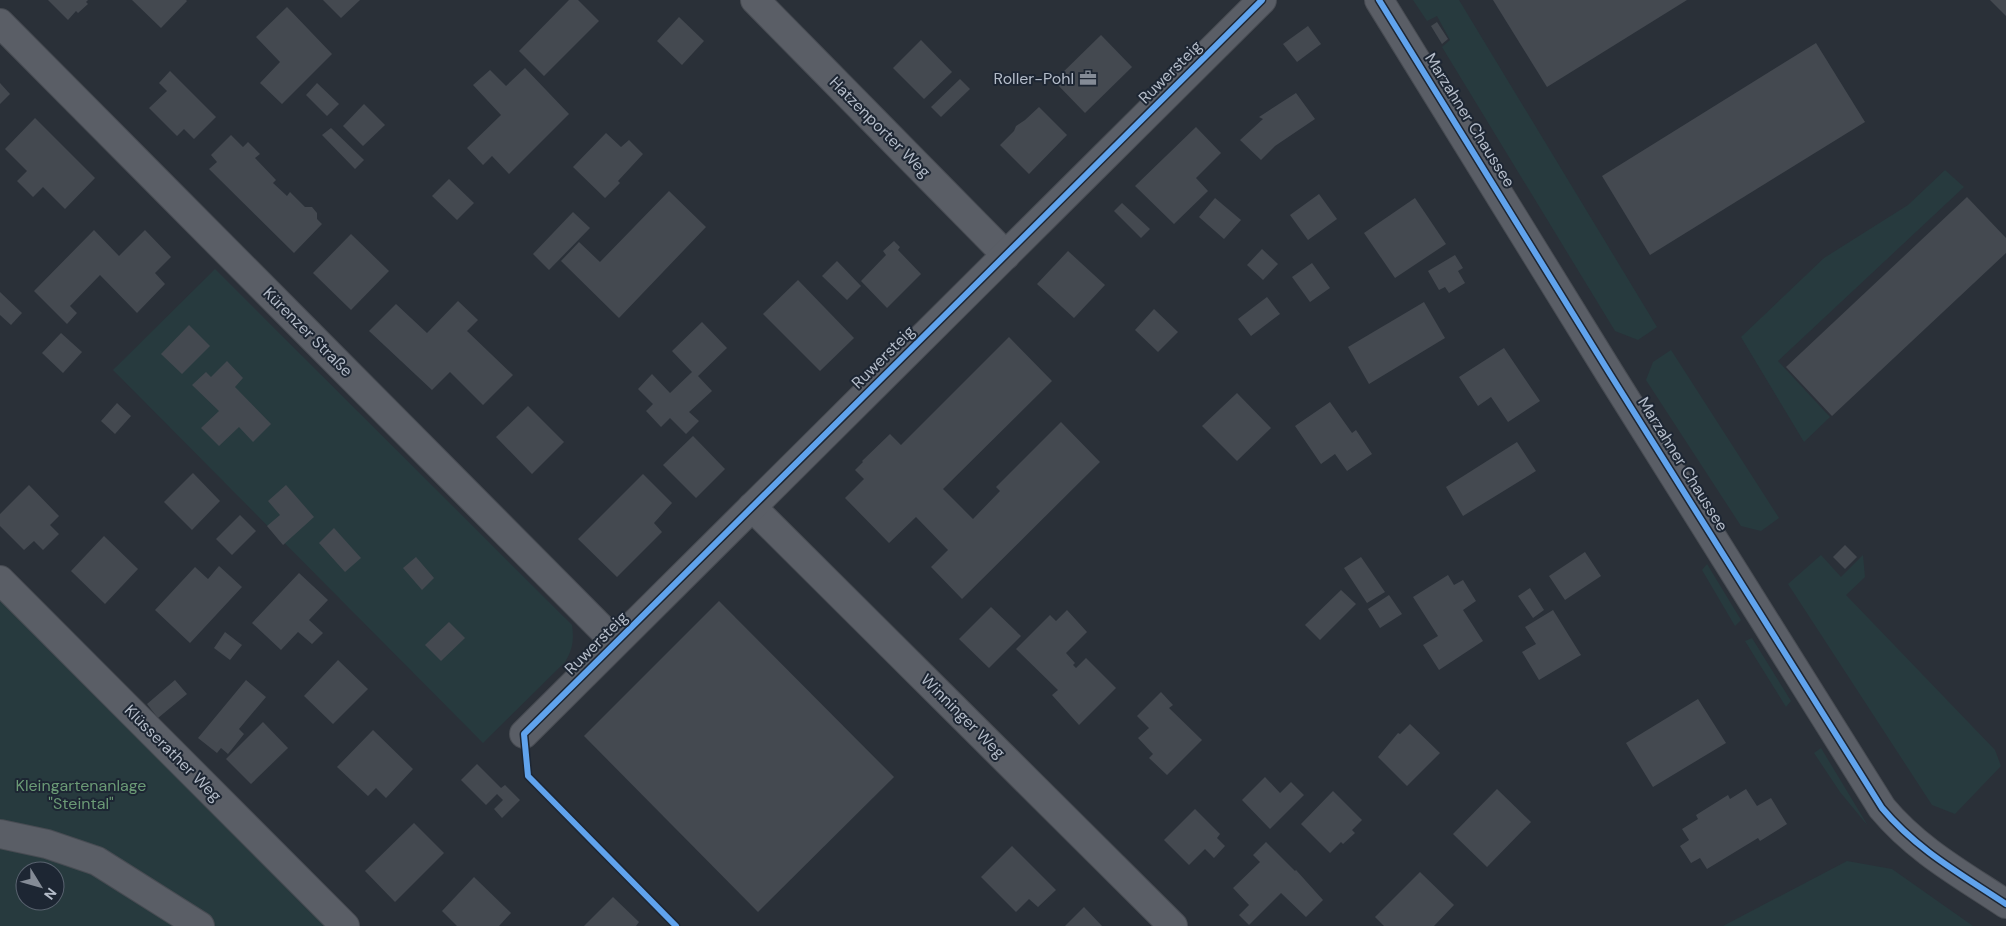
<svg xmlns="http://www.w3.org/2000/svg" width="2006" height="926" viewBox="0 0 2006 926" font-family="'DM Sans',sans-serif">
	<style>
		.green { fill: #273a3e; fill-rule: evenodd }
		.building { fill: #444950 }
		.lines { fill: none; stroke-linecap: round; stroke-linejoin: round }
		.minor-casing { stroke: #484c53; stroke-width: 30 }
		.minor { stroke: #5a5e66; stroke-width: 28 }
		.cycleway-casing { stroke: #1d2633; stroke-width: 9 }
		.cycleway { stroke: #60a3ed; stroke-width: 6 }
		.labels { text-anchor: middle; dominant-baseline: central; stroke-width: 4; stroke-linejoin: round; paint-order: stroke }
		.street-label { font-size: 16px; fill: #b4bcc9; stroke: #1d2633 }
		.poi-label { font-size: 16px; fill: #b4bcc9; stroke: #1d2633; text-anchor: end }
		.park-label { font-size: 16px; fill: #6b9a76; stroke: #1d2633 }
	</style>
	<rect width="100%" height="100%" fill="#2a3038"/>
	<!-- green -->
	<g class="green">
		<path d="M1413 0H1459L1657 327 1638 340 1615 331 1442 47 1450 40 1437 16 1427 21Z"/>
		<path d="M1945 170 1964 187 1778 361 1830 417 1804 442 1741 337 1824 258 1908 205Z"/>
		<path d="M215 269 572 625C574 639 573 649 565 662L483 743 113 370Z"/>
		<path d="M1671 350 1779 518 1761 531 1741 526 1646 380 1653 362Z"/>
		<path d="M1821 555 1841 577 1863 555 1865 577 1846 595 1995 750 2001 766 1955 814 1932 805 1788 584Z"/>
		<path d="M1707 564 1741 620 1735 626 1702 570Z"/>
		<path d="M0 597 328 926H0ZM25 871H55V901H25Z"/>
		<path d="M1752 638 1791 701 1786 707 1745 641Z"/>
		<path d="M1821 748 1868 826 1840 792 1814 753Z"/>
		<path d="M1847 861 1892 869 1973 926H1723Z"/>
	</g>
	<!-- building -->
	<g class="building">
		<path d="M48 0H88L86 2 88 4 78 13 76 11 68 20Z"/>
		<path d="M132 0H186L187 1 161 28Z"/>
		<path d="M323 0H360L341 18Z"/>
		<path d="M569 0H578L599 21 544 76 519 51Z"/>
		<path d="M1493 0H1687L1547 87Z"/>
		<path d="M1990 0H2006V16Z"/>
		<path d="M287 7 332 54 282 104 260 83 280 62 256 37Z"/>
		<path d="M679 17 704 41 682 65 657 41Z"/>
		<path d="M1437 22 1448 39 1442 44 1431 26Z"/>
		<path d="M1308 26 1321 44 1297 62 1283 44Z"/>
		<path d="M1101 35 1132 67 1085 113 1054 81Z"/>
		<path d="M921 40 952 72 924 99 893 68Z"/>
		<path d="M1816 43 1865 122 1650 255 1602 176Z"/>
		<path d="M525 68 569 114 509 174 492 156 483 165 467 148 501 115 473 85 490 70 506 86Z"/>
		<path d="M170 71 216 117 194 139 184 129 177 136 149 108 167 91 159 83Z"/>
		<path d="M960 79 970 89 941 117 931 107Z"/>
		<path d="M0 83 10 94 0 104Z"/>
		<path d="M317 83 339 104 327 116 306 95Z"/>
		<path d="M1296 93 1315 119 1275 146 1261 160 1240 140 1263 119 1259 117Z"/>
		<path d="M364 104 385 125 363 146 343 126Z"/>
		<path d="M1039 107 1067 135 1029 174 1000 145 1014 131 1016 126 1025 120Z"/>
		<path d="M35 118 95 178 65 209 43 187 33 197 17 181 27 171 5 149Z"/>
		<path d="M1196 127 1221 153 1196 178 1208 191 1174 224 1135 186Z"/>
		<path d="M331 128 364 160 355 169 322 135Z"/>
		<path d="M606 133 621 147 629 140 643 154 618 181 620 183 605 198 573 167Z"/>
		<path d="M231 135 243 147 248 142 260 154 255 158 276 180 273 183 287 196 290 192 305 207H312L317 213V219L322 224 294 253 209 169 217 162 211 155Z"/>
		<path d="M449 179 474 203 457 220 432 196Z"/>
		<path d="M669 191 706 227 619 318 561 261 579 242 600 262Z"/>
		<path d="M1319 194 1337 219 1308 240 1290 215Z"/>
		<path d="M1967 197 2006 238V253L1832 416 1786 367Z"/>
		<path d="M1215 198 1241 220 1224 239 1199 217Z"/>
		<path d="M1415 198 1446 244 1395 278 1364 233Z"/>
		<path d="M1122 203 1150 229 1141 238 1114 211Z"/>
		<path d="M573 212 590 228 549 270 533 254Z"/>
		<path d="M94 230 119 256 145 230 171 257 155 273 165 284 137 313 100 275 70 306 77 313 67 324 34 291Z"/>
		<path d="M351 234 389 271 351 310 313 273Z"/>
		<path d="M894 241 900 247 898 250 921 274 887 308 861 281 886 255 883 251Z"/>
		<path d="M1262 249 1278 264 1263 280 1247 265Z"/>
		<path d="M1068 251 1105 285 1074 318 1037 284Z"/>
		<path d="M1455 255 1463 268 1458 271 1465 283 1449 293 1445 287 1439 290 1428 271Z"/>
		<path d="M837 261 861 286 847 300 822 276Z"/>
		<path d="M1312 263 1330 288 1310 302 1292 277Z"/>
		<path d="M798 280 854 338 820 371 763 314Z"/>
		<path d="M0 292 22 313 11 325 0 315Z"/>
		<path d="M1267 297 1280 314 1251 336 1238 319Z"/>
		<path d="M458 301 478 320 467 331 513 375 483 405 450 372 432 390 369 331 396 304 427 333Z"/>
		<path d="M1424 302 1445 338 1369 384 1348 347Z"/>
		<path d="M1154 309 1178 332 1158 352 1135 330Z"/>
		<path d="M702 322 727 348 698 376 712 391 689 412 699 421 686 434 670 418 661 427 646 411 653 404 638 389 652 374 670 393 692 372 672 351Z"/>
		<path d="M189 325 210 346 182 374 161 354Z"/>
		<path d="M61 333 82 352 63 373 42 353Z"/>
		<path d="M1009 337 1052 381 943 489 973 519 1000 491 996 487 1061 422 1100 462 962 599 931 567 948 550 916 517 889 543 845 498 864 479 855 470 863 462 862 461 890 434 901 445Z"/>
		<path d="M1504 348 1540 401 1508 422 1491 397 1478 406 1459 377Z"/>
		<path d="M227 361 243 378 235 387 271 424 253 442 239 427 219 446 201 428 219 411 192 385 206 372 211 377Z"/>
		<path d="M1237 393 1271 428 1237 461 1202 426Z"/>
		<path d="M1330 402 1352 433 1356 430 1372 454 1347 471 1335 454 1321 464 1295 426Z"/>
		<path d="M117 403 131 416 115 434 101 421Z"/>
		<path d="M528 406 564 442 532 474 496 437Z"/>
		<path d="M693 436 725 469 696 498 663 465Z"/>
		<path d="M1517 442 1536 471 1463 516 1446 487Z"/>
		<path d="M193 473 220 501 192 530 164 502Z"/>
		<path d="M643 474 672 503 654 523 662 532 617 577 578 539Z"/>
		<path d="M29 485 59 516 50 525 59 534 43 550 34 541 24 550 0 526V514Z"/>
		<path d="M286 485 314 517 283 545 267 526 280 515 268 501Z"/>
		<path d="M240 515 256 531 232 555 216 539Z"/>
		<path d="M334 528 361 558 345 572 319 543Z"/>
		<path d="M104 536 138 569 105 604 71 571Z"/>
		<path d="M1845 545 1857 557 1845 569 1833 557Z"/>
		<path d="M1585 552 1601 576 1565 600 1549 576Z"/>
		<path d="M416 557 434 578 422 590 403 568Z"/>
		<path d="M1361 557 1385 592 1367 603 1344 568Z"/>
		<path d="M219 566 242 587 190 643 155 610 195 567 208 579Z"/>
		<path d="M299 573 328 600 309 620 323 633 312 644 298 632 281 650 252 623Z"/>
		<path d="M1448 575 1454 585 1463 580 1476 601 1463 610 1483 641 1439 670 1423 645 1438 636 1413 597Z"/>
		<path d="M1530 588 1544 610 1533 618 1518 596Z"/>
		<path d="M1341 590 1356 604 1320 640 1305 625Z"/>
		<path d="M1389 595 1402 614 1380 628 1368 609Z"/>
		<path d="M719 601 894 777 758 912 584 736Z"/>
		<path d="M991 607 1021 636 989 668 959 639Z"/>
		<path d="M1067 610 1087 632 1066 653 1075 663 1073 665 1076 668 1086 658 1116 688 1079 725 1052 695 1058 690 1016 649 1050 615 1056 621Z"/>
		<path d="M1553 610 1581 655 1539 680 1522 652 1536 644 1525 627Z"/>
		<path d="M449 622 465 638 441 661 425 645Z"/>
		<path d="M225 632 242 645 230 660 214 648Z"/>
		<path d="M338 660 368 689 333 724 304 696Z"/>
		<path d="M175 680 187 694 158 718 147 704Z"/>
		<path d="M246 680 266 697 239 729 244 734 228 754 221 748 217 753 198 738Z"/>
		<path d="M1161 692 1173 705 1169 708 1202 740 1167 775 1149 758 1153 754 1138 738 1149 728 1137 716Z"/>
		<path d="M1698 699 1726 743 1653 787 1626 743Z"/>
		<path d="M263 722 288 748 251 784 226 759Z"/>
		<path d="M1410 724 1440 753 1407 786 1378 757 1398 733 1400 734Z"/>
		<path d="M373 730 413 769 386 798 376 788 368 796 337 767Z"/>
		<path d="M477 764 501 788 505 785 520 800 502 818 494 809 503 800 497 794 486 805 461 780Z"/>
		<path d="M1265 777 1280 793 1291 782 1304 795 1270 829 1242 800Z"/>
		<path d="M1497 789 1531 822 1487 867 1453 834Z"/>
		<path d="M1746 789 1757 806 1771 798 1787 824 1760 841 1758 838 1707 869 1700 858 1691 863 1680 846 1689 840 1682 829 1698 819 1696 815 1728 795 1730 799Z"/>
		<path d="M1333 791 1362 820 1352 830 1355 833 1343 844 1341 842 1330 853 1301 824Z"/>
		<path d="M1195 809 1220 834 1217 838 1225 846 1214 858 1205 849 1189 865 1164 840Z"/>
		<path d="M414 823 444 853 395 902 365 871Z"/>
		<path d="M1266 842 1295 871 1296 870 1323 900 1306 917 1281 893 1249 925 1239 915 1249 905 1233 888 1260 862 1253 855Z"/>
		<path d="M1012 846 1056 890 1038 907 1029 899 1016 912 981 877Z"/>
		<path d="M1420 872 1454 905 1434 926H1384L1375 917Z"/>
		<path d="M474 877 511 913 499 926H457L442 911Z"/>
		<path d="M613 897 639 922 636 926H584Z"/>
		<path d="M1084 907 1102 926H1065Z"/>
	</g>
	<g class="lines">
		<!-- minor casing -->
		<g class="minor-casing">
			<g id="minor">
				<path d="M755 0 1006 255"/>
				<path d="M1379 0 1610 374 1882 808C1917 850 1961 874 2006 904"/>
				<path d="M0 23 615 642"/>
				<path d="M752 507 1173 926"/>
				<path d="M0 580 345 926"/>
				<path d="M524 734 1262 0"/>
				<path d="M0 834 47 844 97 861 200 926"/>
			</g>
		</g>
		<!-- minor -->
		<use href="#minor" class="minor"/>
		<!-- cycleway casing -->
		<g class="cycleway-casing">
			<g id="cycleway">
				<path d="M1379 0 1610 374 1882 808C1917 850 1961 874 2006 904"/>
				<path d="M676 926 528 776 524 734 1262 0"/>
			</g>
		</g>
		<!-- cycleway -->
		<use href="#cycleway" class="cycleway"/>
	</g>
	<!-- icons -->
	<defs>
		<g id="office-bare" transform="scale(1.35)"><path d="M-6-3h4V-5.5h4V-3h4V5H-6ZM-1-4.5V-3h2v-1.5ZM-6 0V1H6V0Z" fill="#848b96" stroke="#1d2633" stroke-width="2.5" paint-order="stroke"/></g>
	</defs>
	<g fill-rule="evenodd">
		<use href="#office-bare" x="1088" y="78"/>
	</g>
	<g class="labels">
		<!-- street labels -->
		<g class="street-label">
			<text transform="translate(1170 72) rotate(-45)">Ruwersteig</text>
			<text transform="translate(1470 120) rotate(58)">Marzahner Chaussee</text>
			<text transform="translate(880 127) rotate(45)">Hatzenporter Weg</text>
			<text transform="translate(308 332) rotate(45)">Kürenzer Straße</text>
			<text transform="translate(883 357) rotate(-45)">Ruwersteig</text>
			<text transform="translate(1683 464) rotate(58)">Marzahner Chaussee</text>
			<text transform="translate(596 643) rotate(-45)">Ruwersteig</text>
			<text transform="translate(963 716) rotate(45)">Winninger Weg</text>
			<text transform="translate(173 753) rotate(45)">Klüsserather Weg</text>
		</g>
		<!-- poi labels -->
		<g class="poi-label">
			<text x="1074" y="78">Roller-Pohl</text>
		</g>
		<!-- park labels -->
		<g class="park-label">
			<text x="81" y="785">Kleingartenanlage<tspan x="81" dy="18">"Steintal"</tspan></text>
		</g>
	</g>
	<!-- north arrow -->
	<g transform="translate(40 886) rotate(127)"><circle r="24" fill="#1d2633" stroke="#59626f"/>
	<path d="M0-4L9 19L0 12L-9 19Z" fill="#848b96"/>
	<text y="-8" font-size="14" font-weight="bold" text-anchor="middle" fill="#b4bcc9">N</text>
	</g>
</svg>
